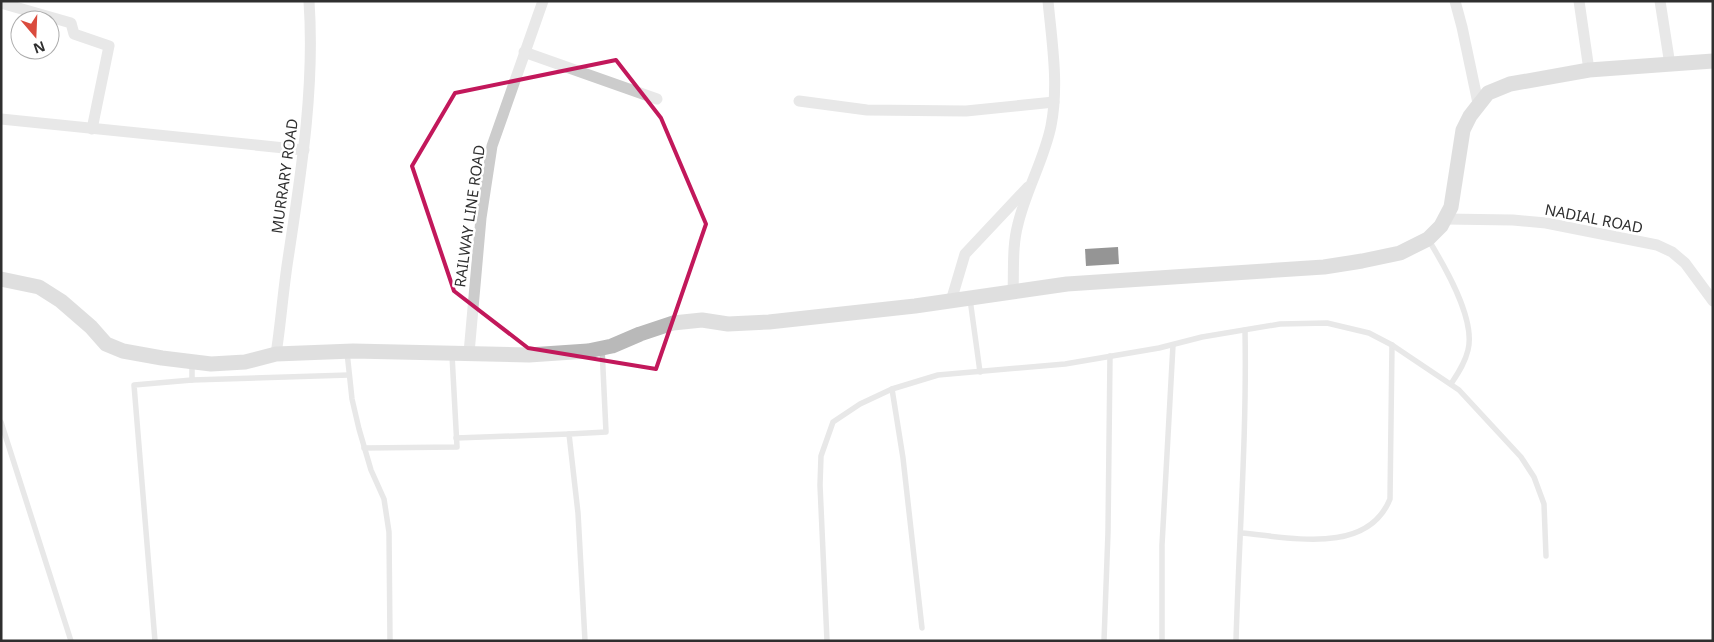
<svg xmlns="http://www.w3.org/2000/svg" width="1714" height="642" viewBox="0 0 1714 642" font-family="'Noto Sans',sans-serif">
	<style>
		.building { fill: #161616 }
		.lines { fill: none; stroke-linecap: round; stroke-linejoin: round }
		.lane { stroke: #ccc; stroke-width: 5.5 }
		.street { stroke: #ccc; stroke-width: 11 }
		.secondary { stroke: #b9b9b9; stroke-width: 15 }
		.marked { fill: none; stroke: #c2185b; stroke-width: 4; stroke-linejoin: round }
		.labels { text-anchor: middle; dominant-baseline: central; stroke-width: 5; stroke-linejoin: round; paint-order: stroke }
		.street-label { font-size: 15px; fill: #2f2f2f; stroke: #fff }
	</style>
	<rect width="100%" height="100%" fill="#fff"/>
	<!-- building -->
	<path class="building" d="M1118 247 1119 264 1086 266 1085 249Z"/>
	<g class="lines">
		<!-- lane -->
		<g class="lane">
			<path d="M1428 239C1444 265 1476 319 1468 350 1465 363 1458 373 1451 384"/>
			<path d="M970 299 980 372"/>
			<path d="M347 352 352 399 359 429 371 470 384 499 389 532 390 641"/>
			<path d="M192 362V380L349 375"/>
			<path d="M892 389 903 458 922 628"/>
			<path d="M1 422 71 641"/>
			<path d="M456 438 569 434"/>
			<path d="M364 448 457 447 452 355"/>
			<path d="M1241 533C1289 537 1367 556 1390 499L1392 345"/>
			<path d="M155 641 134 385 192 380"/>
			<path d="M585 641 578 513 569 434 606 432 602 348"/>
			<path d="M827 641 820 485 821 456 833 422 860 404 892 389 938 375 1065 364 1159 348 1202 337 1280 324 1327 323 1369 333 1392 345 1459 390 1521 457 1534 477 1544 504 1546 556"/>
			<path d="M1104 641 1108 532 1110 356"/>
			<path d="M1162 641V545L1173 345"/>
			<path d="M1236 641C1239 537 1247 434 1245 330"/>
		</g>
		<!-- street -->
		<g class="street">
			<path d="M1455 1 1462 27 1478 103"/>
			<path d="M1579 1 1589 70"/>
			<path d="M1660 1 1670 65"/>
			<path d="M1 3 71 23 74 34 109 46 92 129"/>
			<path d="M524 52 657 99"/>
			<path d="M799 101 867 110 966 111 1054 102"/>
			<path d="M1 119 304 150"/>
			<path d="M1445 219 1513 220 1546 223 1657 245 1672 252 1685 263 1713 301"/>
			<path d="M1013 292C1014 269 1012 246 1018 224 1026 190 1044 160 1051 126 1059 85 1052 43 1048 1"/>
			<path d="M951 301 965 254 1028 187"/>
			<path d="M469 353 481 218 492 146 543 1"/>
			<path d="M276 354C281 322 283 291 288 259 301 173 315 88 309 1"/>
		</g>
		<!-- secondary -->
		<path class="secondary" d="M1 279 39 287 61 301 91 327 106 344 123 351 162 358 211 364 245 362 276 354 353 351 529 355 588 351 612 346 640 334 673 323 702 320 728 324 769 322 915 306 1067 284 1324 267 1362 261 1400 253 1428 239 1441 226 1451 207 1463 130 1470 116 1488 93 1510 84 1589 70 1713 61"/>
	</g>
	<!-- marked area -->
	<path d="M0 0H1714V642H0ZM616 60 661 118 706 224 656 369 528 348 454 291 412 166 455 93Z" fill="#fff" fill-opacity=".55" fill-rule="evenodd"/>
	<path class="marked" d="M616 60 661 118 706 224 656 369 528 348 454 291 412 166 455 93Z"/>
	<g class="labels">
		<!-- street labels -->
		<g class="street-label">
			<text transform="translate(284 176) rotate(-82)">MURRARY ROAD</text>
			<text transform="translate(469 216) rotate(-82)">RAILWAY LINE ROAD</text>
			<text transform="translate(1594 218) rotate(11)">NADIAL ROAD</text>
		</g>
	</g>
	<!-- border -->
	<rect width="1714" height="642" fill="none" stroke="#2f2f2f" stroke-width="5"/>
	<!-- north arrow -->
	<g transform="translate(35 35) rotate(161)"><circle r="24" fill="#ffffff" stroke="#acacac"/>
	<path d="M0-4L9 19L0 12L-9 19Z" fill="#da4b3d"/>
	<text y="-8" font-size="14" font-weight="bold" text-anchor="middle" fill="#2f2f2f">N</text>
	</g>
</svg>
